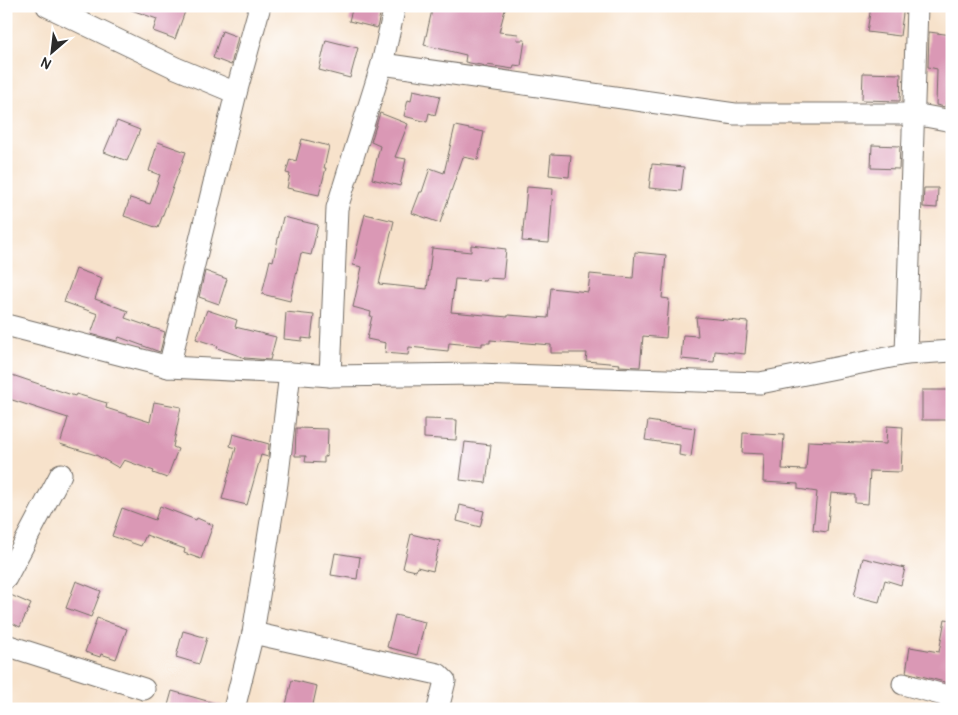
<svg xmlns="http://www.w3.org/2000/svg" width="958" height="715" viewBox="0 0 958 715" font-family="Pangolin,sans-serif">
	<style>
		.building { fill: #da98b5 }
		.lines { fill: none; stroke-linecap: round; stroke-linejoin: round }
		.minor-casing { stroke: #726b63; stroke-width: 23 }
		.minor { stroke: #fff; stroke-width: 21 }
	</style>
	<rect width="100%" height="100%" fill="#fff"/>
	<filter id="ink" filterUnits="userSpaceOnUse"><feTurbulence type="fractalNoise" baseFrequency=".02" numOctaves="2"/><feDisplacementMap in="SourceGraphic" scale="10" xChannelSelector="R" yChannelSelector="G"/><feConvolveMatrix kernelMatrix="1 2 1 2 8 2 1 2 1" color-interpolation-filters="sRGB"/></filter>
	<filter id="wash" filterUnits="userSpaceOnUse"><feTurbulence type="fractalNoise" baseFrequency=".0096" numOctaves="4" result="noise"/><feDisplacementMap in="SourceGraphic" scale="20" xChannelSelector="R" yChannelSelector="G"/><feGaussianBlur stdDeviation="1.12" result="paint"/><feColorMatrix in="noise" values="0 0 0 0 0 0 0 0 0 0 0 0 0 0 0 0 0 1.4 0 .05"/><feComposite in="paint" operator="in"/></filter>
	<g filter="url(#wash)">
		<rect width="100%" height="100%" fill="#f7e2cb"/>
		<g id="blocks">
			<!-- building -->
			<g class="building">
				<path d="M126 6H187L175 39 153 31 157 19 126 8Z"/>
				<path d="M353 6H382L377 28 349 21Z"/>
				<path d="M433 6H506L499 32 518 34 517 40H525L521 66 514 65 513 69 487 65V66L475 64 465 62 466 55 424 45Z"/>
				<path d="M871 6H904L900 36 867 32Z"/>
				<path d="M222 31 238 37 231 65 213 58Z"/>
				<path d="M929 32 952 35V56L949 77H952V102H946L945 107 936 105 937 69 928 67Z"/>
				<path d="M326 40 358 48 350 78 319 70Z"/>
				<path d="M863 73 901 74 900 101 862 100Z"/>
				<path d="M413 90 440 96 435 115 429 113 427 122 404 116 408 100 411 101Z"/>
				<path d="M380 113 408 124 395 157 406 159 400 186 372 179 380 146 371 142Z"/>
				<path d="M117 121 140 130 127 161 104 152Z"/>
				<path d="M455 126 484 132 478 160 463 157 440 223 412 213 420 192H422L430 168 444 173Z"/>
				<path d="M302 139 329 146 324 168H326L319 195 287 188 290 174 286 173 290 159 296 161Z"/>
				<path d="M158 142 186 152 158 228 124 216 130 198 150 204 160 175 149 171Z"/>
				<path d="M872 145 900 146 899 169 871 168Z"/>
				<path d="M551 154 571 155 569 177 549 175Z"/>
				<path d="M652 164 684 167 681 191 649 188Z"/>
				<path d="M527 187 553 189 549 243 522 241Z"/>
				<path d="M924 188H938L937 208 923 207Z"/>
				<path d="M365 214 394 221 379 284 427 289 432 248 471 252V245L506 249 503 279 486 278 485 281 455 279 451 312 508 317V315L548 318 551 288 588 292 590 274 633 278 635 252 666 255 662 298 669 299 666 338 643 336 640 367 619 366 620 364 586 361 587 353H551V345L490 340V343H482V346L449 343 448 351 409 347 408 355 385 353 386 343 367 339 372 316H370L371 312 353 307 362 267 353 265Z"/>
				<path d="M283 217 318 225 311 255 301 253 290 301 262 294 270 260 273 261Z"/>
				<path d="M76 269 102 278 95 299 128 311 125 318 165 332 160 352 119 337 117 341 91 334 98 314 64 302Z"/>
				<path d="M205 271 227 279 219 304 199 297Z"/>
				<path d="M207 310 237 320 235 327 276 337 270 360 245 358 217 348 218 346 196 339Z"/>
				<path d="M286 312 314 315 311 339 302 338V341L284 339Z"/>
				<path d="M696 317 748 322 745 354 715 351 714 362 681 359 683 335 698 336Z"/>
				<path d="M6 373 75 396 76 394 107 403 106 408 150 422 154 402 181 407 173 447 178 449 167 478 153 473 154 471 124 460 119 468 96 455 60 444 68 418 6 398Z"/>
				<rect x="922" y="390" width="30" height="30"/>
				<path d="M424 419 457 420 456 440 424 438Z"/>
				<path d="M648 421 695 428 691 457 679 455 680 445 645 440Z"/>
				<path d="M887 426 903 427 901 472 870 471 868 504 855 503V495L831 493 827 532 813 530 817 492 798 489V484L763 482 764 454 742 453 743 433 784 435 782 469 806 470 808 441 886 444Z"/>
				<path d="M296 428 328 429 327 457 324 456V463L305 462 306 456H295Z"/>
				<path d="M233 434 269 444 268 457 261 455 247 505 222 499 236 448 230 446Z"/>
				<path d="M465 442 491 445 486 483 460 480Z"/>
				<path d="M460 505 484 511 480 527 457 521Z"/>
				<path d="M160 506 196 520 197 518 213 525 201 559 184 553 185 549 146 535 141 546 112 536 122 508 155 520Z"/>
				<path d="M411 534 440 541 433 571 417 567 416 571 403 568Z"/>
				<path d="M335 553 360 557 357 579 331 575Z"/>
				<path d="M863 558 905 568 901 585 885 580 879 602 854 596Z"/>
				<path d="M76 581 101 591 91 617 66 608Z"/>
				<path d="M6 593 31 604 20 627 6 620Z"/>
				<path d="M395 615 425 622 417 655 387 647Z"/>
				<path d="M97 618 127 629 116 659 101 654 100 657 85 652Z"/>
				<path d="M945 619 952 620V684L906 672 910 647 939 652Z"/>
				<path d="M183 631 207 638 199 664 176 657Z"/>
				<path d="M292 680 317 686 312 709H285Z"/>
				<path d="M172 691 221 705V709H167Z"/>
			</g>
		</g>
	</g>
	<g filter="url(#ink)">
		<use href="#blocks" fill-opacity="0" stroke="#726b63" stroke-width="1"/>
		<g class="lines">
			<!-- minor casing -->
			<g class="minor-casing">
				<g id="minor">
					<path d="M47 6 176 68 236 93"/>
					<path d="M382 64 735 114H914L952 121"/>
					<path d="M6 325 169 367 290 373 330 376 476 374 760 383 906 354 952 351"/>
					<path d="M906 354 917 6"/>
					<path d="M169 367 236 93 260 6"/>
					<path d="M330 376 337 208 382 64 395 6"/>
					<path d="M6 578 61 474"/>
					<path d="M253 633 438 674 445 681 438 709"/>
					<path d="M6 645 144 689"/>
					<path d="M903 684 951 697 950 709"/>
					<path d="M234 709 253 633 277 483 290 373"/>
				</g>
			</g>
			<!-- minor -->
			<use href="#minor" class="minor"/>
		</g>
	</g>
	<!-- margin -->
	<rect width="958" height="715" fill="none" stroke="#fff" stroke-width="25"/>
	<!-- north arrow -->
	<g transform="translate(52 52) rotate(208)" stroke="#ffffff" stroke-width="4" paint-order="stroke">
	<path d="M0-4L9 19L0 12L-9 19Z" fill="#2b2b2b"/>
	<text y="-8" font-size="14" font-weight="bold" text-anchor="middle" fill="#2b2b2b">N</text>
	</g>
</svg>
